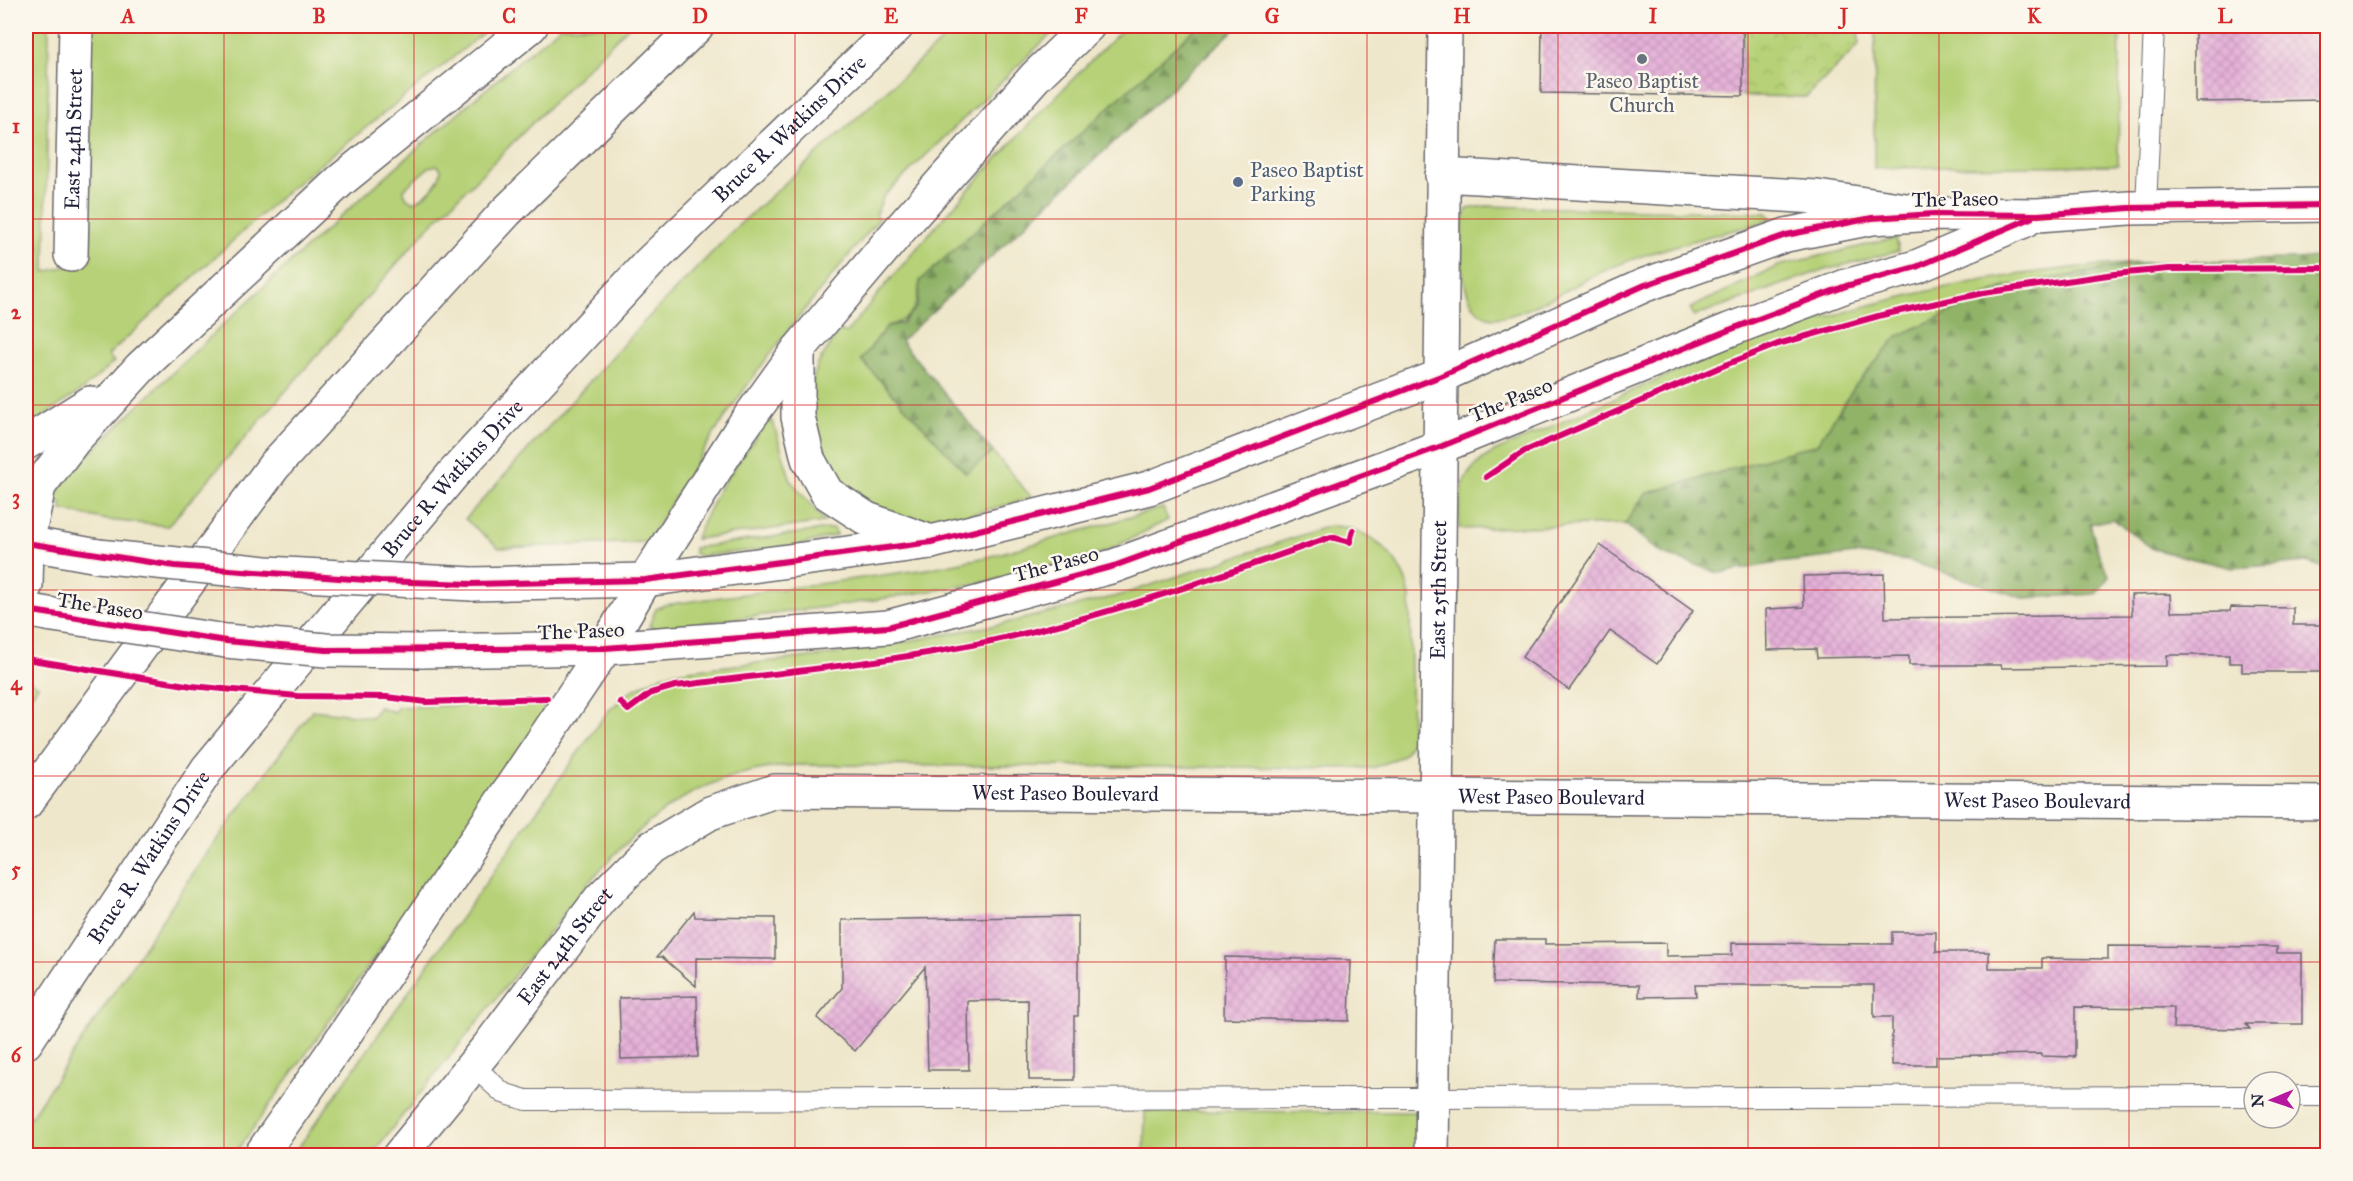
<svg xmlns="http://www.w3.org/2000/svg" width="2353" height="1181" viewBox="0 0 2353 1181" font-family="'IM FELL Great Primer',serif">
	<style>
		.grass { fill: #b6d177; stroke: #6c7a59; stroke-width: 1.5; fill-rule: evenodd }
		.forest { fill: url(#forest-firs); stroke: #596a52; stroke-width: 1.5 }
		.park { fill: url(#park-crowns); stroke: #6c7a59; stroke-width: 1.5 }
		.building { fill: url(#building-cross-hatch) }
		.lines { fill: none; stroke-linecap: round; stroke-linejoin: round }
		.lane-casing { stroke: #6a676d; stroke-width: 22 }
		.street-casing { stroke: #6a676d; stroke-width: 36 }
		.secondary-casing { stroke: #6a676d; stroke-width: 36 }
		.highway-casing { stroke: #6a676d; stroke-width: 36 }
		.lane { stroke: #fff; stroke-width: 20 }
		.street { stroke: #fff; stroke-width: 33 }
		.secondary { stroke: #fff; stroke-width: 33 }
		.highway { stroke: #fff; stroke-width: 33 }
		.secondary-bridge-casing { stroke: #6a676d; stroke-width: 36; stroke-linecap: butt }
		.secondary-bridge { stroke: #fff; stroke-width: 33 }
		.cycleway-casing { stroke: #fbf7ec; stroke-width: 10 }
		.cycleway { stroke: #d6006c; stroke-width: 6 }
		.grid { fill: none; stroke: #d62828; stroke-width: 1.5; stroke-opacity: 0.55 }
		.worship-dot { fill: #6b7280; stroke: #fbf7ec; stroke-width: 2 }
		.service-dot { fill: #5c6f8a; stroke: #fbf7ec; stroke-width: 2 }
		.labels { text-anchor: middle; dominant-baseline: central; stroke-width: 5; stroke-linejoin: round; paint-order: stroke }
		.worship-label { font-size: 21px; fill: #5b616d; stroke: #fbf7ec }
		.street-label { font-size: 21px; fill: #22223b; stroke: #fbf7ec }
		.service-label { font-size: 21px; fill: #4e5e75; stroke: #fbf7ec; text-anchor: start }
		.neatline { fill: none; stroke: #d62828; stroke-width: 2 }
		.grid-label { font-size: 20px; text-anchor: middle; font-weight: bold; fill: #d62828 }
	</style>
	<defs>
		<pattern id="forest-firs" width="22" height="20" patternUnits="userSpaceOnUse" patternTransform="scale(1.5)"><rect width="22" height="20" fill="#90b368"/><path d="M5 1l3.5 6h-7zM16 11l3.5 6h-7z" fill="#759157"/></pattern>
		<pattern id="park-crowns" width="20" height="18" patternUnits="userSpaceOnUse" patternTransform="scale(1.5)"><rect width="20" height="18" fill="#b6d177"/><path d="M2 6a3 3 0 1 1 6 0M12 15a3 3 0 1 1 6 0" fill="none" stroke="#9cb368"/></pattern>
		<pattern id="building-cross-hatch" width="8" height="8" patternUnits="userSpaceOnUse" patternTransform="scale(1.5)"><rect width="8" height="8" fill="#e5b0d8"/><path d="M0 0l8 8M0 8l8-8" fill="none" stroke="#c497ba"/></pattern>
	</defs>
	<rect width="100%" height="100%" fill="#fbf7ec"/>
	<filter id="ink" filterUnits="userSpaceOnUse"><feTurbulence type="fractalNoise" baseFrequency=".0167" numOctaves="2"/><feDisplacementMap in="SourceGraphic" scale="12" xChannelSelector="R" yChannelSelector="G"/><feConvolveMatrix kernelMatrix="1 2 1 2 8 2 1 2 1" color-interpolation-filters="sRGB"/></filter>
	<filter id="wash" filterUnits="userSpaceOnUse"><feTurbulence type="fractalNoise" baseFrequency=".008" numOctaves="4" result="noise"/><feDisplacementMap in="SourceGraphic" scale="24" xChannelSelector="R" yChannelSelector="G"/><feGaussianBlur stdDeviation="1.35" result="paint"/><feColorMatrix in="noise" values="0 0 0 0 0 0 0 0 0 0 0 0 0 0 0 0 0 1.4 0 .05"/><feComposite in="paint" operator="in"/></filter>
	<g filter="url(#wash)">
		<rect width="100%" height="100%" fill="#efe7cb"/>
		<!-- grass -->
		<g class="grass">
			<path d="M26 26H49L45 272 90 260V26H492L286 192 108 355 114 362 82 390 26 428Z"/>
			<path d="M561 26H629L427 229 168 526 107 520 62 510V504L55 503 61 487 74 469C230 314 392 166 561 26ZM437 165 441 169C441 182 426 197 414 202 407 199 404 196 404 189L429 167Z"/>
			<path d="M958 26H1059L883 197 876 215 879 219C824 285 769 351 722 422 695 461 673 503 647 542L499 548 465 519 640 326 739 225Z"/>
			<path d="M1126 26H1198L920 281C917 307 914 319 887 326L966 472 993 452 1032 498 961 517 915 520 898 518 848 491 833 476 811 425 813 379 818 364 839 330 846 333C933 225 1027 123 1126 26Z"/>
			<path d="M1875 26H2120L2118 165 1874 168Z"/>
			<path d="M1486 206 1767 213 1772 219C1753 226 1733 230 1714 235 1674 246 1631 257 1593 276 1570 287 1512 324 1488 317 1457 308 1457 233 1467 209Z"/>
			<path d="M1896 238 1899 251 1817 272 1694 316 1690 308 1778 266Z"/>
			<path d="M2138 263 2002 288 1898 336 1856 385 1817 444 1645 494 1625 524 1459 529C1459 490 1459 471 1496 451 1570 419 1643 384 1717 355 1852 303 1994 270 2138 263Z"/>
			<path d="M768 419 773 422 791 481 825 522 695 539 718 491Z"/>
			<path d="M1163 508 1168 520 1103 553 987 582 849 604 656 629 649 626 656 609 664 605 927 569 987 557Z"/>
			<path d="M1329 526C1368 524 1407 561 1410 599L1412 742 1403 756 1373 768 798 765C702 771 651 812 590 881L371 1155H293L597 726 609 710 633 690 663 675 689 670 829 655 1002 624 1121 595Z"/>
			<path d="M834 528 836 535 797 546 699 556 694 553V548Z"/>
			<path d="M26 678 38 686 26 703Z"/>
			<path d="M545 704 541 720 530 739 234 1155 26 1156V1124L202 860 312 710 371 717 379 707 394 712 398 707Z"/>
			<path d="M1145 1111 1417 1112V1155L1144 1156Z"/>
		</g>
		<!-- forest -->
		<g class="forest">
			<path d="M1198 26H1238L901 341 993 452 966 473 861 360 887 326 902 323 917 306 920 281Z"/>
			<path d="M26 217 32 220 39 249 26 278Z"/>
			<path d="M2327 258V569L2307 562 2233 568 2194 559 2153 549 2113 519 2090 524 2099 555 2110 577 2096 594 2023 598 1909 561 1855 554 1777 563 1719 573 1661 553 1625 524 1645 494 1817 444 1856 385 1898 336 2002 288 2138 263Z"/>
		</g>
		<!-- park -->
		<path class="park" d="M1743 26H1858L1859 45 1806 97 1743 96Z"/>
		<g id="blocks">
			<!-- building -->
			<g class="building">
				<path d="M1542 26H1743V96L1541 93Z"/>
				<path d="M2328 26V100L2195 102V28Z"/>
				<path d="M1600 545 1693 611 1657 664 1610 631 1569 690 1522 657Z"/>
				<path d="M1884 574 1885 618 2132 615 2131 595 2170 594 2171 612 2230 611 2231 607 2293 608V625H2328V672H2242V663H2229V655H2167V666L2002 668 2001 665H1909V656L1817 658 1816 649 1767 650 1766 609 1804 607 1803 576Z"/>
				<path d="M694 911 695 917 775 918V959L696 958V986L662 957H657Z"/>
				<path d="M1078 916V1016H1074V1080H1029L1028 1000 968 1001 969 1070H928L925 967 855 1051 817 1018 842 988V920Z"/>
				<path d="M1892 932H1936V952H1989V968H2042V958L2108 959V946L2277 947V953H2302V1024H2246L2250 1029 2173 1028 2174 1008 2075 1007V1057L2041 1056V1054L1936 1056V1065H1892V1017H1874V985H1695L1696 996 1639 997V985L1493 983 1495 939H1545V944L1666 943V956L1732 955V943L1892 944Z"/>
				<path d="M1225 957 1351 960 1349 1021 1224 1018Z"/>
				<path d="M697 996 698 1057 621 1059 619 998Z"/>
			</g>
		</g>
	</g>
	<g filter="url(#ink)">
		<use href="#blocks" fill-opacity="0" stroke="#6a676d" stroke-width="1.5"/>
		<g class="lines">
			<!-- lane casing -->
			<g class="lane-casing">
				<g id="lane">
					<path d="M2146 207 2154 26"/>
					<path d="M472 1065 503 1093 526 1100 2254 1096"/>
					<path d="M2290 1096H2328"/>
				</g>
			</g>
			<!-- street casing -->
			<g class="street-casing">
				<g id="street">
					<path d="M1442 175 1817 197 1906 210"/>
					<path id="s1" d="M71 255 76 26"/>
					<path id="s2" d="M399 1156 488 1047 600 899 651 848 710 813 775 791 2328 803"/>
				</g>
			</g>
			<!-- secondary casing -->
			<g class="secondary-casing">
				<g id="secondary">
					<path d="M26 543 98 556"/>
					<path d="M472 584 645 580 931 542 1149 488 1441 376 1645 285 1786 235 1872 218 1934 214 2038 215 2129 208 2328 205"/>
					<path d="M26 610 53 615"/>
					<path d="M421 651 605 648 888 627 1114 566 1442 446 1729 330 1846 286 1916 267 2026 220"/>
					<path d="M260 1156 335 1049 605 648 645 580"/>
					<path id="s3" d="M1432 1156 1445 26"/>
				</g>
			</g>
			<!-- highway casing -->
			<g class="highway-casing">
				<g id="highway">
					<path d="M798 350V417L808 459 827 493 867 519 931 542"/>
					<path d="M26 443 90 403"/>
					<path d="M645 580 739 432 798 350 902 227 1035 77 1088 26"/>
					<path d="M26 585 27 543 39 486 74 440 141 367 340 181 531 26"/>
					<path d="M26 803 274 466 506 212 697 26"/>
					<path id="s4" d="M26 1042 208 768 454 473 649 263 897 26"/>
				</g>
			</g>
			<!-- lane -->
			<use href="#lane" class="lane"/>
			<!-- street -->
			<use href="#street" class="street"/>
			<!-- secondary -->
			<use href="#secondary" class="secondary"/>
			<!-- highway -->
			<use href="#highway" class="highway"/>
			<!-- secondary-bridge casing -->
			<g class="secondary-bridge-casing">
				<g id="secondary-bridge">
					<path d="M98 556 266 573 472 584"/>
					<path d="M53 615 226 641 326 650 421 651"/>
				</g>
			</g>
			<!-- secondary-bridge -->
			<use href="#secondary-bridge" class="secondary-bridge"/>
			<!-- cycleway casing -->
			<g class="cycleway-casing">
				<g id="cycleway">
					<path d="M1486 477 1523 452 1725 365 1778 344 1882 315 1983 293 2115 274 2169 269 2328 268"/>
					<path d="M26 543 175 566 380 581 472 584 645 580 931 542 1149 488 1441 376 1645 285 1786 235 1872 218 1934 214 2038 215 2129 208 2328 205"/>
					<path d="M26 610 226 641 326 650 605 648 888 627 1114 566 1442 446 1729 330 1846 286 1916 267 2031 218"/>
					<path d="M26 659 192 686 297 696 386 697 426 702 547 698"/>
					<path d="M620 702 628 710 651 693 675 686C791 671 909 661 1022 634 1128 609 1229 573 1331 537L1350 542 1353 530"/>
				</g>
			</g>
			<!-- cycleway -->
			<use href="#cycleway" class="cycleway"/>
		</g>
	</g>
	<!-- grid -->
	<path class="grid" d="M224 26V1156M414 26V1156M605 26V1156M795 26V1156M986 26V1156M1176 26V1156M1367 26V1156M1558 26V1156M1748 26V1156M1939 26V1156M2129 26V1156M26 219H2328M26 405H2328M26 590H2328M26 776H2328M26 962H2328"/>
	<!-- markers -->
	<circle class="worship-dot" cx="1642" cy="59" r="6"/>
	<circle class="service-dot" cx="1238" cy="182" r="6"/>
	<g class="labels">
		<!-- worship labels -->
		<g class="worship-label">
			<text x="1642" y="81">Paseo Baptist<tspan x="1642" dy="24">Church</tspan></text>
		</g>
		<!-- street labels -->
		<g class="street-label">
			<text stroke="none"><textPath href="#s4" startOffset="1194">Bruce R. Watkins Drive</textPath></text>
			<text stroke="none"><textPath href="#s1" startOffset="116">East 24th Street</textPath></text>
			<text transform="translate(1955 199) rotate(-1)">The Paseo</text>
			<text transform="translate(1511 400) rotate(-22)">The Paseo</text>
			<text stroke="none"><textPath href="#s4" startOffset="708">Bruce R. Watkins Drive</textPath></text>
			<text transform="translate(1056 564) rotate(-15)">The Paseo</text>
			<text stroke="none"><textPath href="#s3" startOffset="566">East 25th Street</textPath></text>
			<text transform="translate(100 606) rotate(9)">The Paseo</text>
			<text transform="translate(581 631) rotate(-2)">The Paseo</text>
			<text stroke="none"><textPath href="#s2" startOffset="826">West Paseo Boulevard</textPath></text>
			<text stroke="none"><textPath href="#s2" startOffset="1312">West Paseo Boulevard</textPath></text>
			<text stroke="none"><textPath href="#s2" startOffset="1798">West Paseo Boulevard</textPath></text>
			<text stroke="none"><textPath href="#s4" startOffset="222">Bruce R. Watkins Drive</textPath></text>
			<text stroke="none"><textPath href="#s2" startOffset="268">East 24th Street</textPath></text>
		</g>
		<!-- service labels -->
		<g class="service-label">
			<text x="1250" y="170">Paseo Baptist<tspan x="1250" dy="24">Parking</tspan></text>
		</g>
	</g>
	<!-- margin -->
	<rect width="2353" height="1181" fill="none" stroke="#fbf7ec" stroke-width="66"/>
	<!-- north arrow -->
	<g transform="translate(2272 1100) rotate(268)"><circle r="28" fill="#fbf7ec" stroke="#a4a2a5" stroke-width="1.5"/>
	<path d="M0-4.5L10 22L0 15L-10 22Z" fill="#b5179e"/>
	<text y="-9" font-size="16" font-weight="bold" text-anchor="middle" fill="#22223b">N</text>
	</g>
	<rect x="33" y="33" width="2287" height="1115" class="neatline"/>
	<g class="grid-label">
		<text x="128" y="23">A</text>
		<text x="319" y="23">B</text>
		<text x="509" y="23">C</text>
		<text x="700" y="23">D</text>
		<text x="891" y="23">E</text>
		<text x="1081" y="23">F</text>
		<text x="1272" y="23">G</text>
		<text x="1462" y="23">H</text>
		<text x="1653" y="23">I</text>
		<text x="1844" y="23">J</text>
		<text x="2034" y="23">K</text>
		<text x="2225" y="23">L</text>
		<text x="16" y="133">1</text>
		<text x="16" y="319">2</text>
		<text x="16" y="504">3</text>
		<text x="16" y="690">4</text>
		<text x="16" y="876">5</text>
		<text x="16" y="1062">6</text>
	</g>
</svg>
